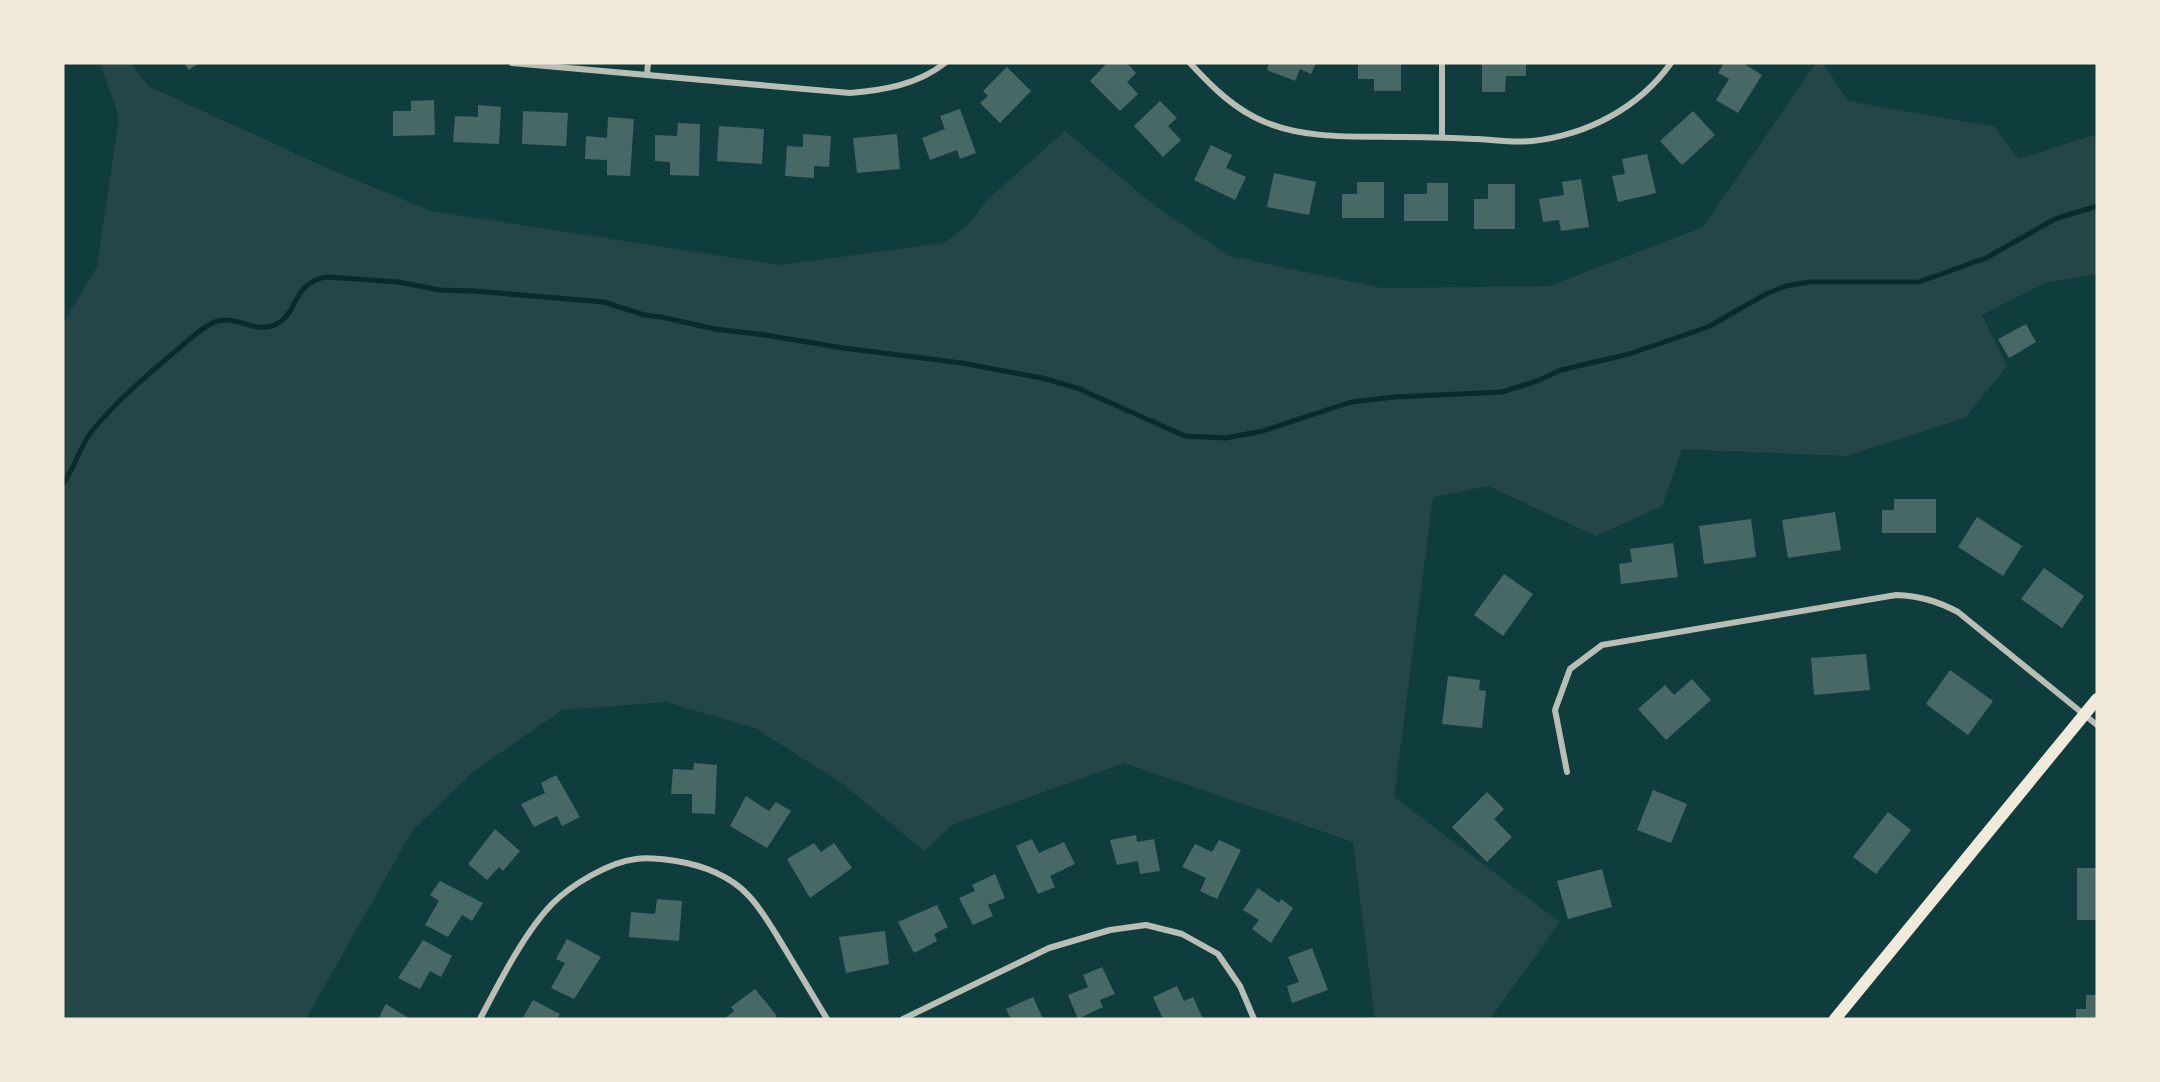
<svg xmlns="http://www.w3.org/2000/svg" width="2160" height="1082" viewBox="0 0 2160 1082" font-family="Poppins,sans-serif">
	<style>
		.green { fill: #244646 }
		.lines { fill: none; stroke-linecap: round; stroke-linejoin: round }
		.stream { stroke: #0a2a2b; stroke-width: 5 }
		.building { fill: #486865 }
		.minor { stroke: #b8beb3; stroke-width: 6 }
		.secondary { stroke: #f1e9da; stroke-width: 12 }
	</style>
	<rect width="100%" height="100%" fill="#0f3d3e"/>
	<!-- green -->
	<path class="green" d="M100 63H131L148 86 329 169 431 211 780 265 944 243 967 226 987 200 1065 131 1155 206 1230 256 1382 288 1550 286 1703 227 1816 63H1823L1848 101 1995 127 2019 159 2097 134V274L2044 283 1982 315 2007 366 1965 418 1846 456 1682 449 1662 506 1596 536 1488 486 1433 497 1394 797 1560 922 1490 1019H1375L1353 842 1124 763 952 825 924 851 843 784 755 728 666 702 562 710 474 771 412 831 306 1019H63V323L97 267 119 117Z"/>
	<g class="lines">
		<!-- stream -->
		<path class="stream" d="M63 483C76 467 79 447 92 431 119 398 152 371 184 344 194 336 206 324 218 321 236 316 253 332 272 326 300 317 289 283 327 277L398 282 440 290 474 291 604 302 644 315 661 317 715 329 765 335 843 348 962 363 1042 378 1077 388 1185 436 1226 438 1263 431 1351 402 1395 397 1502 392 1537 381 1561 370 1629 354 1708 327 1766 294 1786 286 1809 282H1919L1986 258 2055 219 2097 206"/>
	</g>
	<!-- building -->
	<g class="building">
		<path d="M184 63H199L189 70Z"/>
		<path d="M1107 63H1127L1136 73 1127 82 1138 94 1120 111 1090 81Z"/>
		<path d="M1269 63H1316L1311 74 1300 69 1295 81 1267 70Z"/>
		<path d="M1358 63H1401V91H1374V79H1358Z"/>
		<path d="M1482 63H1526V76H1506L1505 92H1482Z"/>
		<path d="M1724 63H1743L1762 75 1738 113 1716 100 1729 79 1718 73Z"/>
		<path d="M1007 67 1031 91 1000 123 980 103 988 96 983 91Z"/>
		<path d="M434 100 435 135 393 136V111H411V101Z"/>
		<path d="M1160 101 1177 118 1168 126 1181 140 1163 157 1134 126Z"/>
		<path d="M478 105 501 107 499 144 453 142 455 116 478 117Z"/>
		<path d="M960 109 976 153 960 159 957 150 930 160 922 138 945 129 940 116Z"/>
		<path d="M523 111 568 113 566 146 522 144Z"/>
		<path d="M1693 111 1715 135 1682 165 1660 141Z"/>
		<path d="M608 117 634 119 630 176 607 175V160L585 159 586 136 607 138Z"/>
		<path d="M678 123 700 124 699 176 670 175V162L655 161V135L677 136Z"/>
		<path d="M719 126 764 129 762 164 717 161Z"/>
		<path d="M803 134 831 136 829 167 814 166V178L785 176 787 146 803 147Z"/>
		<path d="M897 134 900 169 857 173 853 138Z"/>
		<path d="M1211 145 1232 155 1226 168 1246 177 1235 200 1194 180Z"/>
		<path d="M1647 154 1656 193 1618 202 1612 176 1625 174 1622 159Z"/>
		<path d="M1274 173 1316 182 1309 215 1267 207Z"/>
		<path d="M1581 179 1589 227 1561 231 1559 220 1543 222 1539 199 1564 195 1562 182Z"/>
		<path d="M1357 182H1384V218H1342V194H1357Z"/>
		<path d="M1427 183H1448V221H1404V194H1427Z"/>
		<path d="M1488 184H1515V229H1474V199H1488Z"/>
		<path d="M2026 324 2036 342 2009 358 1998 339Z"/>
		<path d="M1894 499H1936V533H1882V510H1894Z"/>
		<path d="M1835 512 1841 550 1788 558 1782 520Z"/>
		<path d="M1977 517 2022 546 2003 576 1958 547Z"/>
		<path d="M1751 519 1756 557 1704 564 1699 526Z"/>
		<path d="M1673 543 1678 577 1621 584 1619 564 1632 562 1630 549Z"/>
		<path d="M2044 568 2084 596 2062 628 2021 599Z"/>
		<path d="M1504 574 1533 594 1503 636 1474 615Z"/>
		<path d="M1866 654 1870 690 1814 695 1811 658Z"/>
		<path d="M1950 670 1993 701 1968 735 1926 704Z"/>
		<path d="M1448 676 1480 680 1479 690 1486 691 1482 728 1442 724Z"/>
		<path d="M1692 679 1711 700 1666 740 1638 709 1665 685 1674 695Z"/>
		<path d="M694 763 717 765 715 814 692 813V794H671L673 769 693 770Z"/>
		<path d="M556 775 580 817 562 826 557 816 534 827 521 804 545 793 541 783Z"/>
		<path d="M1653 790 1687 804 1671 843 1637 830Z"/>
		<path d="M1487 792 1504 809 1494 819 1512 837 1487 862 1452 827Z"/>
		<path d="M746 796 769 811 776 802 791 811 767 848 730 826Z"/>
		<path d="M1888 812 1911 830 1876 874 1853 857Z"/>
		<path d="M495 829 520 851 503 871 499 867 487 880 468 864Z"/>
		<path d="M1136 835 1137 842 1154 839 1160 871 1140 874 1138 861 1117 865 1110 840Z"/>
		<path d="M1032 839 1039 853 1064 842 1075 864 1050 876 1055 887 1038 894 1016 846Z"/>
		<path d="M1219 840 1241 850 1217 899 1200 891 1206 878 1182 867 1195 844 1212 852Z"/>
		<path d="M814 843 821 852 834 843 852 868 810 898 787 859Z"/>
		<rect x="2077" y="868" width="20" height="52"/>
		<path d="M1602 869 1612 907 1568 919 1557 881Z"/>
		<path d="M995 874 1005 898 988 905 993 916 973 925 959 898 975 891 972 885Z"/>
		<path d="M440 881 483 903 472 921 462 915 448 937 425 925 439 901 430 895Z"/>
		<path d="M1258 888 1279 903 1281 899 1293 908 1271 943 1252 929 1259 920 1243 910Z"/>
		<path d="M657 899 682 901 679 941 629 937 631 912 655 914Z"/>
		<path d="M937 905 948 927 934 934 937 941 914 953 898 922Z"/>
		<path d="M885 931 889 964 846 973 839 937Z"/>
		<path d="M567 939 601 957 574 999 551 988 565 963 556 959Z"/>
		<path d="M423 940 452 956 441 977 430 971 420 989 398 978Z"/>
		<path d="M1312 948 1328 990 1292 1003 1287 986 1299 982 1288 957Z"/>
		<path d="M1102 967 1115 994 1100 1000 1103 1007 1078 1019 1068 995 1088 987 1083 975Z"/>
		<path d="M1177 986 1184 1001 1193 997 1203 1019H1163L1153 997Z"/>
		<path d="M755 989 777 1016 774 1019H724L734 1011 731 1007Z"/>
		<path d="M2086 995H2097V1019H2076V1009H2086Z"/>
		<path d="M1033 997 1043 1019H1011L1006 1009Z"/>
		<path d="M533 1000 560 1014 557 1019H522Z"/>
		<path d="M386 1004 410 1019H378Z"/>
	</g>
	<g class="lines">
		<!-- minor -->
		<g class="minor">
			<path d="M512 63 850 93C884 90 917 85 945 63"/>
			<path d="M1190 63C1211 86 1235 110 1265 122 1308 140 1359 136 1405 137 1429 137 1453 138 1478 139 1496 140 1514 143 1532 141 1587 135 1639 108 1671 63"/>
			<path d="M1442 63V137"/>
			<path d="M647 75 648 63"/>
			<path d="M1567 772 1555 710 1570 669 1602 645 1896 595C1920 596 1937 601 1958 612L2097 725"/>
			<path d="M480 1019C499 983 524 933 552 904 571 885 609 862 636 859 649 857 663 859 676 861 702 865 731 876 749 896 763 911 774 931 785 949 799 972 813 996 827 1019"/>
			<path d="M903 1019 1049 948 1110 930 1146 925 1182 934 1218 954 1240 986 1254 1019"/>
		</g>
		<!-- secondary -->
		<path class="secondary" d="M1835 1019 2097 699"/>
	</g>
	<!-- border -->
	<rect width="2160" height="1082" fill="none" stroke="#f1e9da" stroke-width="129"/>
</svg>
